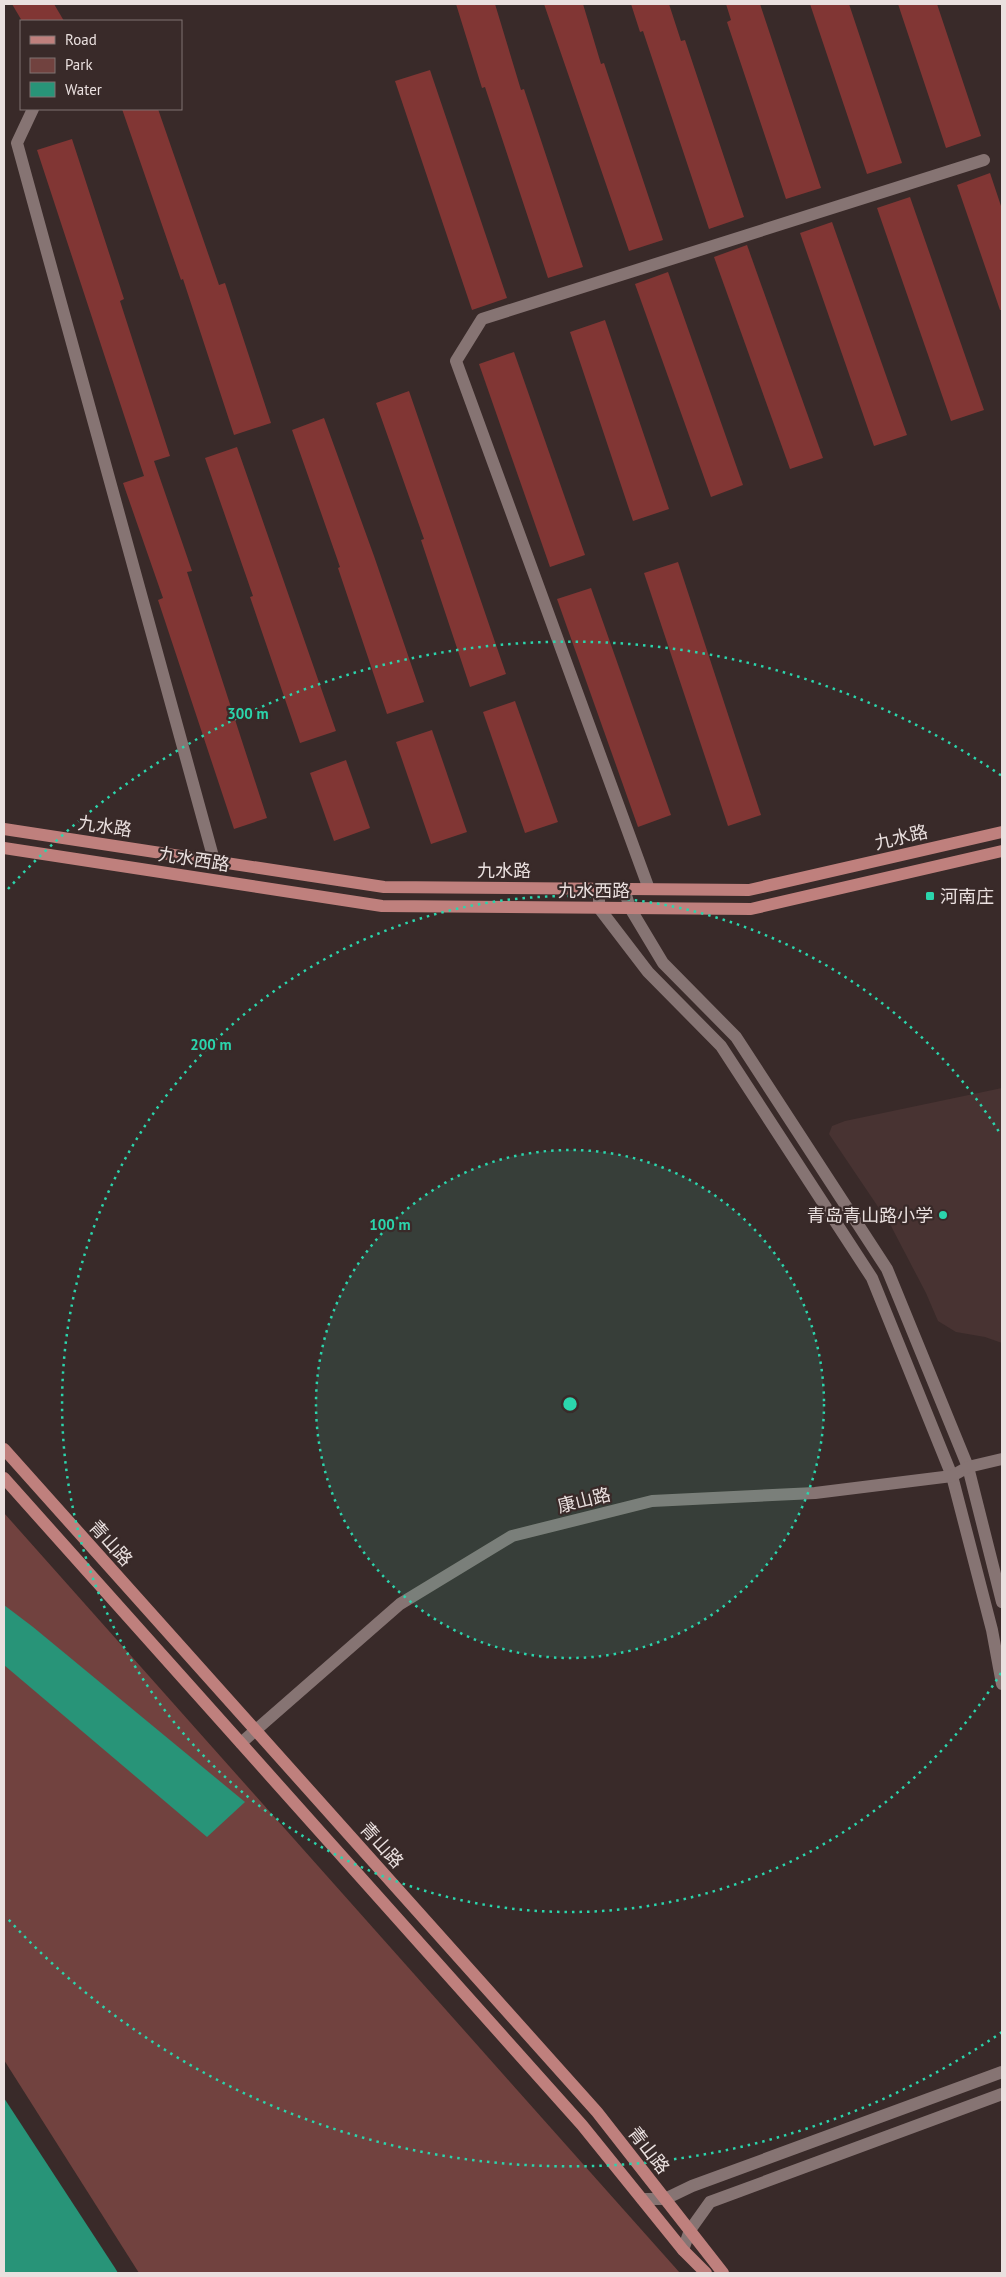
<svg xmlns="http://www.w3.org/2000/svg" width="1006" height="2277" viewBox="0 0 1006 2277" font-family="'PT Sans','Noto Sans SC',sans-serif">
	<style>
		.built { fill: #483332 }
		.green { fill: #71423f }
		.water { fill: #289478 }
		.building { fill: #813634 }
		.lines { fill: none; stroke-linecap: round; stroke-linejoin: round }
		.minor { stroke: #867473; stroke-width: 12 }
		.major { stroke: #bf807d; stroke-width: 12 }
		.ring { fill: none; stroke: #2bd5ac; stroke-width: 2.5; stroke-dasharray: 2.5 5 }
		.poi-dot { fill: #2bd5ac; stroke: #392a29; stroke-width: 2 }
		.labels { text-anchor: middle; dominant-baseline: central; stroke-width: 4.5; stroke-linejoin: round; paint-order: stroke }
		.street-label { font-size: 18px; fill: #eae0df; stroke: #392a29 }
		.poi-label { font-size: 18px; fill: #eae0df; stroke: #392a29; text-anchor: start }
		.centre { fill: #2bd5ac; stroke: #392a29; stroke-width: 2.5 }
		.ring-label { font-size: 15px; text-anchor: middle; font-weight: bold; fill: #2bd5ac; stroke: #392a29; stroke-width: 4.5; stroke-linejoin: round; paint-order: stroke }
	</style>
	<rect width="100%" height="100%" fill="#392a29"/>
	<!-- built -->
	<path class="built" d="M1002 1088V1343L985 1337 956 1332 938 1321 926 1293 891 1226 829 1134 832 1126 845 1121Z"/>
	<!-- green -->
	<path class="green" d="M4 1513 680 2273H139L4 2060Z"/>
	<!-- water -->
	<g class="water">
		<path d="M4 1605 33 1627 245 1802 207 1837 4 1665Z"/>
		<path d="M4 2098 115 2268 118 2273H4Z"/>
	</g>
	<!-- building -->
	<g class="building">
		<path d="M12 4H54L64 21H22Z"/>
		<path d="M456 4H495L521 90 524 89 583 267 548 278 485 87 482 88Z"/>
		<path d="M544 4H583L601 64 604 63 663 240 629 251Z"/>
		<path d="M631 4H669L681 41 685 40 744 217 709 229 643 31 640 32Z"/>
		<path d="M726 4H760L821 188 786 199 727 22 731 20Z"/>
		<path d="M810 4H849L902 163 867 174Z"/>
		<path d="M898 4H937L981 136 946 148Z"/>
		<path d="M430 70 507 298 472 310 395 81Z"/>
		<path d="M122 109H158L219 285 225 283 271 423 234 435 183 279 181 280Z"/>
		<path d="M72 139 124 299 120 301 170 456 154 461 192 571 187 572 267 818 234 829 158 600 163 598 123 483 144 476 37 150Z"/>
		<path d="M990 173 1002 209V310H1000L957 185Z"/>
		<path d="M910 197 984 410 951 421 877 208Z"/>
		<path d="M832 222 907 435 874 446 800 233Z"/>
		<path d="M747 245 823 458 790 469 714 257Z"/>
		<path d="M668 272 743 485 711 497 635 284Z"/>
		<path d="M605 320 669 509 633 521 570 332Z"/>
		<path d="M514 352 585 555 550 567 479 364Z"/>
		<path d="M409 391 506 674 470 687 421 540 424 539 376 403Z"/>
		<path d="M324 418 374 556 424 702 387 714 338 568 340 567 292 430Z"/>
		<path d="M237 447 336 731 300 743 250 597 253 596 205 458Z"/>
		<path d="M678 562 761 815 728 826 644 573Z"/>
		<path d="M591 588 671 815 638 827 557 599Z"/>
		<path d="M515 701 558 822 525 833 483 712Z"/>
		<path d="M432 730 467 832 431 844 396 742Z"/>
		<path d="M346 760 370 828 334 841 310 773Z"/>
	</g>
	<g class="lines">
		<!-- minor -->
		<g class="minor">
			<path d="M33 109 17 143 214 860"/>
			<path d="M599 889V908L648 972 721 1046 872 1278 952 1476 992 1630 1002 1684"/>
			<path d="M624 889 630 908 663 963 736 1037 887 1269 968 1467 1002 1602"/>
			<path d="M649 889 456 361 482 319 984 160"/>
			<path d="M241 1743 400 1604 512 1536 652 1501 815 1493 952 1476 968 1467 1002 1459"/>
			<path d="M642 2199H665L692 2186 1002 2072"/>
			<path d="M683 2250 690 2230 710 2202 1002 2094"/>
		</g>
		<!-- major -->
		<g class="major">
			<path d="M4 829 384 887 749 890 1002 832"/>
			<path d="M4 848 382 906 751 909 1002 851"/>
			<path d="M4 1449 597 2112 723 2273"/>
			<path d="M4 1478 582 2125 683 2250 706 2273"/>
		</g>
	</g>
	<!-- distance rings -->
	<circle cx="570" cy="1404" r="254" fill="#2bd5ac" fill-opacity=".12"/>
	<g class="ring">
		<circle cx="570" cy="1404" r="254"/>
		<path d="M1001 1673A508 508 0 1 1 1001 1135"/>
		<path d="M1002 2032A762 762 0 0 1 8 1919M8 889A762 762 0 0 1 1002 776"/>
	</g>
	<!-- markers -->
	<g class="poi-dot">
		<rect x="925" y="891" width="10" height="10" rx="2.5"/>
		<circle cx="943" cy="1215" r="5"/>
	</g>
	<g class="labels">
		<!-- street labels -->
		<g class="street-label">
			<text transform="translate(105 826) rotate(8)">九水路</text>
			<text transform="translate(901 837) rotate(-13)">九水路</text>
			<text transform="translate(194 859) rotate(9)">九水西路</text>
			<text x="504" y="870">九水路</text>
			<text x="594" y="890">九水西路</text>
			<text transform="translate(584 1500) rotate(-14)">康山路</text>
			<text transform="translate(111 1543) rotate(48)">青山路</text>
			<text transform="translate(382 1845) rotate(48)">青山路</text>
			<text transform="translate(649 2150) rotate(52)">青山路</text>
		</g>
		<!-- poi labels -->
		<g class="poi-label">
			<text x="940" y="896">河南庄</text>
			<text x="933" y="1215" text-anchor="end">青岛青山路小学</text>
		</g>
	</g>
	<circle cx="570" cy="1404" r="8" class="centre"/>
	<g class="ring-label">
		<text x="248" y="719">300 m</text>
		<text x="211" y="1050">200 m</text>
		<text x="390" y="1230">100 m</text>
	</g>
	<!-- border -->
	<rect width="1006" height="2277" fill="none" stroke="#eae0df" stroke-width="10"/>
	<!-- legend -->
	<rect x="20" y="20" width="162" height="90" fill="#392a29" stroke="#807372"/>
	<rect x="30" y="36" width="25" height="8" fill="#bf807d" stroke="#807372"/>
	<text x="65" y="45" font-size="15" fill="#eae0df">Road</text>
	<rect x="30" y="58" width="25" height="15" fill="#71423f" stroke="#807372"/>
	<text x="65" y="70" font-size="15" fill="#eae0df">Park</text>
	<rect x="30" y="82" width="25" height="15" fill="#289478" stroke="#807372"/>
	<text x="65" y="95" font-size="15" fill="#eae0df">Water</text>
</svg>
